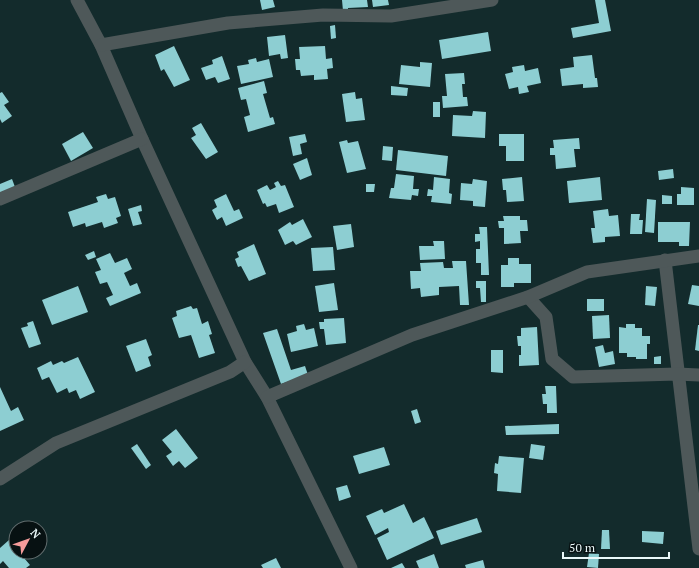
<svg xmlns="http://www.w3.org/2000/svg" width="699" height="568" viewBox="0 0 699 568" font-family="'PT Serif',serif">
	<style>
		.building { fill: #8dced2 }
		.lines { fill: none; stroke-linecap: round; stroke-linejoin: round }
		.street { stroke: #4e5859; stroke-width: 13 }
	</style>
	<rect width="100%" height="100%" fill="#132b2c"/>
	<!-- building -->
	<g class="building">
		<path d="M260 0H273L275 7 262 10Z"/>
		<path d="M342 0H367L368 7 348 8V11H343Z"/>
		<path d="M372 0H388L389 5 373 7Z"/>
		<path d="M595 0H605L611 31 573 38 571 28 599 23Z"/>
		<path d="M335 25 336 38 331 39 330 26Z"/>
		<path d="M488 32 491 51 442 59 439 40Z"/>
		<path d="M285 35 288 58 281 59 280 54 269 56 267 37Z"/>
		<path d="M174 46 190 80 174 87 164 69 161 71 155 55Z"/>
		<path d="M325 46 326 59 332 58 333 68 327 69 328 79 314 80V75L301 76 300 70H296L295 59H300L299 47Z"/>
		<path d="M592 55 595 78H597L598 87 583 88V84L562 86 560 69 574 67 573 57Z"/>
		<path d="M222 56 230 79 218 83 215 77 206 80 201 68 213 64 212 60Z"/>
		<path d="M256 58 257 62 269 59 273 77 241 84 237 66 249 64 248 60Z"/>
		<path d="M420 62 432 63 430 87 399 84 401 65 420 67Z"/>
		<path d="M524 65 525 71 538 68 541 83 527 86 529 92 519 94 518 87 509 89 505 74 513 72 512 67Z"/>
		<path d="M464 73 465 84H462L463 97H467L468 106 443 108 442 96H447L445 74Z"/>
		<path d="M264 81 267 93 263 94 270 118 273 117 275 124 248 132 244 117 250 115 246 99 241 100 238 88Z"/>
		<path d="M391 86 408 88 407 96 391 95Z"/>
		<path d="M2 92 9 102 4 105 12 116 2 123 0 119V93Z"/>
		<path d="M355 92 356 99 362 98 365 120 346 122 342 94Z"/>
		<rect x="433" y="102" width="7" height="15"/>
		<path d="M473 111 486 112 485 138 452 136 453 115 472 116Z"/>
		<path d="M201 123 218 152 206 159 191 138 196 135 192 128Z"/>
		<path d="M83 132 93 148 71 161 62 144Z"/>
		<path d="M305 134 307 142 300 144 302 154 293 156 289 137Z"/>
		<path d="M499 134H524V161H506V146H499Z"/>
		<path d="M579 138 580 149H574L576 167 556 169 555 155H550V148H554L553 140Z"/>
		<path d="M347 140 348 143 358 141 366 169 347 173 339 142Z"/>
		<path d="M383 146 393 147 392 161 382 160Z"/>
		<path d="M398 150 448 156 446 176 396 170Z"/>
		<path d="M307 158 312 175 300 180 293 164Z"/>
		<path d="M673 169 674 178 659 180 658 171Z"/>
		<path d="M396 174 414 176 413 189H419L418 196 412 195 411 200 389 198 391 188H394Z"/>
		<path d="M434 177 450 179 449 193 452 194 451 204 431 202 432 196H427L428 189 433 190Z"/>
		<path d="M522 177 524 201 507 202 506 190H503L502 179Z"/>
		<path d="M600 177 602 200 569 203 567 181Z"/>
		<path d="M12 179 15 187 0 193V184Z"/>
		<path d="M473 179 487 181 485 207 473 206V201L460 200 461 183 472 184Z"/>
		<path d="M278 181 281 186 285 185 294 207 279 213 276 204 267 207 265 203 263 204 257 190 267 185 270 190 276 187 274 183Z"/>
		<path d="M366 184H375L374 192H366Z"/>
		<path d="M681 187 694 188V205H677V194H681Z"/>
		<path d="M106 194 108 199 115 197 121 216 116 218 118 223 104 228 102 222 86 227 85 223 73 227 68 212 98 202 96 197Z"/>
		<path d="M226 194 234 211 239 209 243 218 226 226 222 217 217 220 212 210 217 207 214 200Z"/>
		<path d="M662 195 672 196V204H662Z"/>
		<path d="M647 199 656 200 654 233 645 232Z"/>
		<path d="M141 205 142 211 138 212 142 224 133 226 128 209Z"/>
		<path d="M608 209 609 216 618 215 620 236 605 237V242L593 243 591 228H595L593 211Z"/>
		<path d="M631 214H640L639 220H643L642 234H630Z"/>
		<path d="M503 216H520V220H527L528 231H520L521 243 504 244V228H499L498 221H504Z"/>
		<path d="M303 219 312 237 296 245 293 241 285 245 278 230 290 222 292 225Z"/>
		<path d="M658 222H690L689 246H679V242H658Z"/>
		<path d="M351 224 354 247 337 250 333 226Z"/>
		<path d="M479 227H487L489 275H481V263H476V249H480V241L475 242V234H480Z"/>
		<path d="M433 241H444L445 259 420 260 419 246H434Z"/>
		<path d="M254 244 266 274 249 281 241 266 238 267 235 259 239 257 237 252Z"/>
		<path d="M333 247 335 270 313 271 311 248Z"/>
		<path d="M94 251 96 257 88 260 85 255Z"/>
		<path d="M110 253 115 263 127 258 132 269 124 273 130 286 137 283 141 293 110 306 106 298 113 295 107 282 100 284 95 272 101 270 96 259Z"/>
		<path d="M508 258H519V264H531V283H514V287H501V265H508Z"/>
		<path d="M452 261H466L469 305H460L459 286 439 287V295L421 297 420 288 411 289 410 271H421L420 263 443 262 444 268H453Z"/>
		<path d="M476 281H486V302H481L480 288H476Z"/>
		<path d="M334 283 338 310 319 312 315 286Z"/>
		<path d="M692 285 699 286V306L688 304Z"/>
		<path d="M78 286 88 312 52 325 42 300Z"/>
		<path d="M646 286 657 287 655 306 645 305Z"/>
		<rect x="587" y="299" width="17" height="12"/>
		<path d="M191 306 193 309 197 308 202 324 208 321 212 334 209 335 215 353 199 358 191 335 179 338 172 318 177 316 176 311Z"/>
		<path d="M609 315 610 338 593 339 592 316Z"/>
		<path d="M344 318 346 343 326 345 324 329H320L319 322H324V319Z"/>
		<path d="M33 321 41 344 29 348 21 328 28 326 27 323Z"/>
		<path d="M304 324 306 330 314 328 318 346 291 352 287 334 297 331 296 326Z"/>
		<path d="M626 324H635V328H642V336H650V344H647V359H636V357H627V353H619V327L626 328Z"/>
		<path d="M698 325H699V351L695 350Z"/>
		<path d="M537 327 539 365 519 366V355H521V346H518L517 336H521V328Z"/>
		<path d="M277 329 291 370 305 366 308 375 281 384 263 333Z"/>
		<path d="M146 339 152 355 148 357 151 366 136 372 126 346Z"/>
		<path d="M603 345 605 353 613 351 615 364 599 367 595 347Z"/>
		<path d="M491 350H503V373L491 372Z"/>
		<path d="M661 356V364H654V357Z"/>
		<path d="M78 357 95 392 80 399 76 390 69 393 67 388 57 393 49 377 42 380 37 368 51 361 53 365 62 361 64 363Z"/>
		<path d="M545 386H556L557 413H547V404H543L542 394H546Z"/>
		<path d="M0 387 11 411 18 407 24 420 0 431Z"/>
		<path d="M417 409 421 422 415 424 411 411Z"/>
		<path d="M559 424V434L506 435 505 426Z"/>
		<path d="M176 429 198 458 185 468 179 461 173 466 166 456 172 452 162 440Z"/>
		<path d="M137 444 151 465 146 469 131 448Z"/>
		<path d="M531 444 545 446 543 460 529 458Z"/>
		<path d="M384 447 390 465 359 474 353 456Z"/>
		<path d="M499 456 524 458 521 493 497 491 498 474 494 473 495 463 498 464Z"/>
		<path d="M347 485 351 497 339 501 336 488Z"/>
		<path d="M404 504 413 523 424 517 434 538 387 560 377 538 389 532 388 528 375 535 366 516 382 509 384 513Z"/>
		<path d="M477 518 482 532 441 545 436 531Z"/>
		<path d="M602 530H609L610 549H601Z"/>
		<path d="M642 531 664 532 663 544 642 542Z"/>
		<path d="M9 540 16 549V552H19L30 565 26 568H9L3 561 0 564V548Z"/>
		<path d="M589 553 599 554 598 568 587 567Z"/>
		<path d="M434 554 439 568H419L416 561Z"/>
		<path d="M276 558 281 568H263L261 565Z"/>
		<path d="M483 560 485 568H466L465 565Z"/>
		<path d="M402 563 405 568H391Z"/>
	</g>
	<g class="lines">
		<!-- street -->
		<g class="street">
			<path d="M77 0 101 45 142 139 245 362 267 397 351 568"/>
			<path d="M101 45 228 23 323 15 391 16 492 0"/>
			<path d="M0 199 142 139"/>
			<path d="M665 260 699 549"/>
			<path d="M528 297 546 317 552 359 573 377 677 374 699 375"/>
			<path d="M267 397 412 335 528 297 587 272 699 256"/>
			<path d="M0 479 56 443 230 372 245 362"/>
		</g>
	</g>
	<!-- north arrow -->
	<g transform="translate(28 540) rotate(49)"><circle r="19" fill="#071112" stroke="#626d6e"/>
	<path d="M0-3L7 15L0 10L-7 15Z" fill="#f59b9a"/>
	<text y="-6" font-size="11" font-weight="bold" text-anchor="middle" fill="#eaf8f9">N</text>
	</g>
	<!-- scale -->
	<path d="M563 552v6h106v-6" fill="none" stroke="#eaf8f9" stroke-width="2"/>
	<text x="569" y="552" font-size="12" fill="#eaf8f9" stroke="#071112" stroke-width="3" paint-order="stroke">50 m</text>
</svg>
